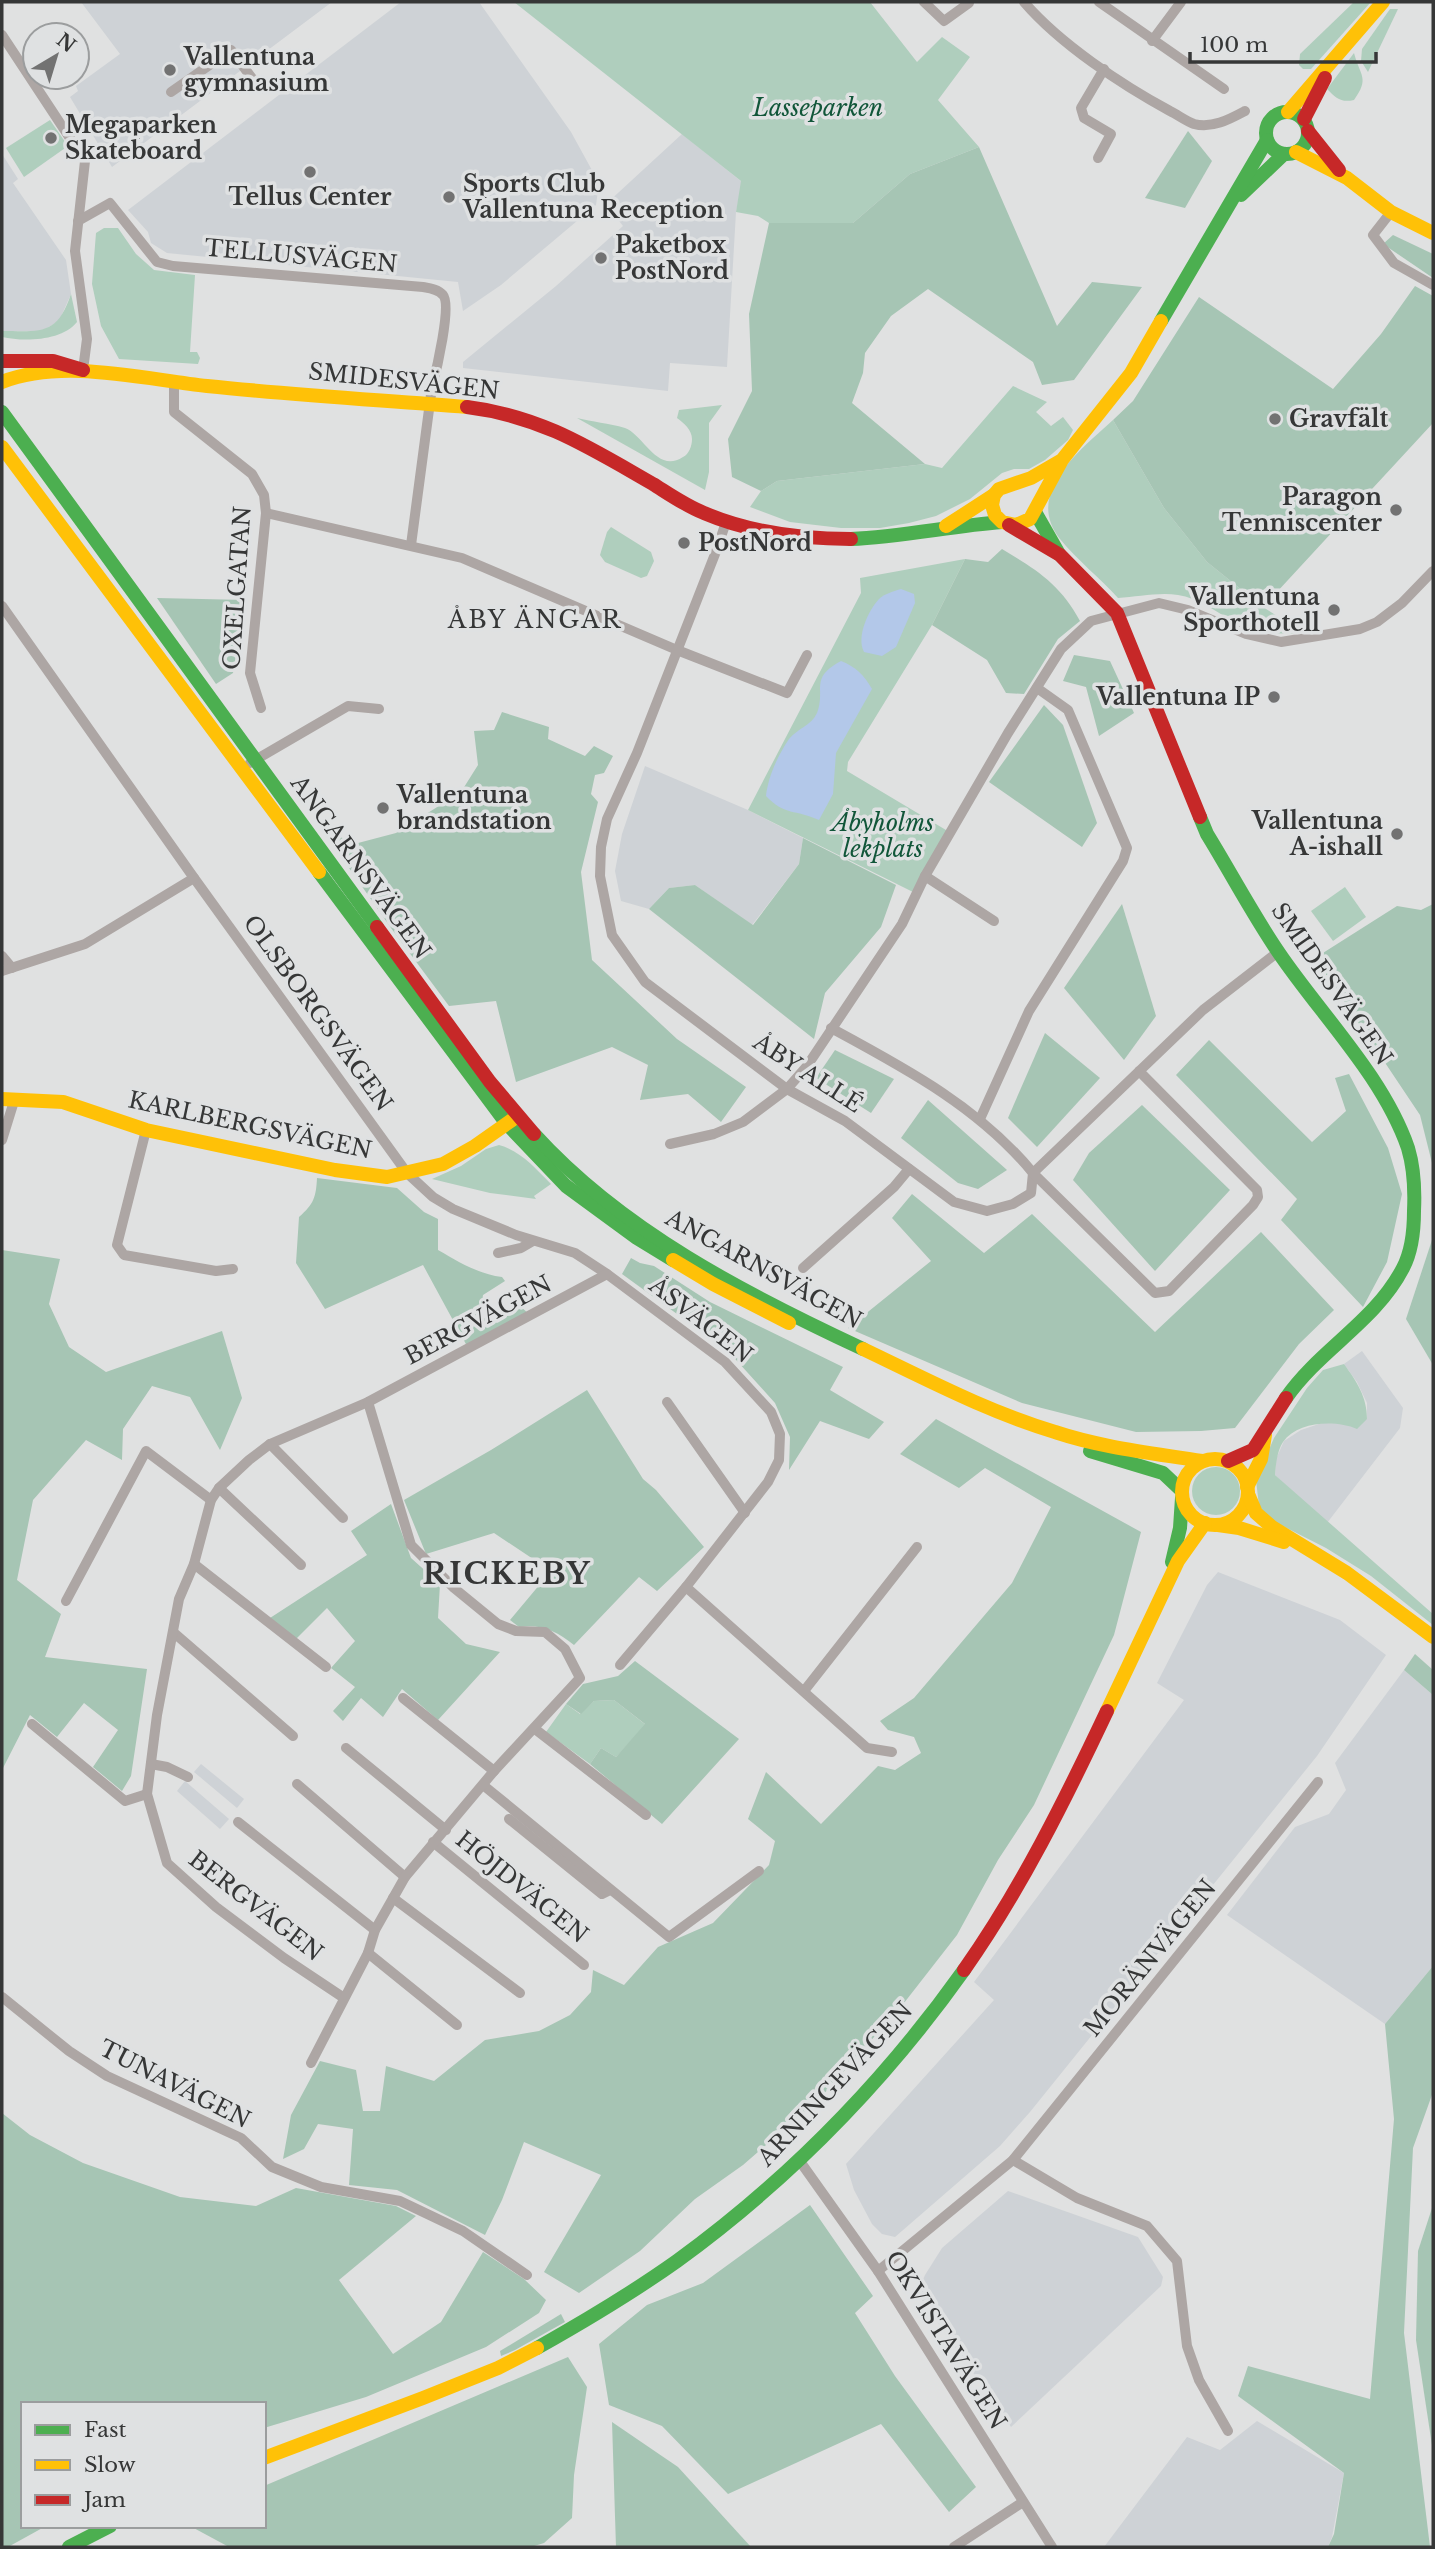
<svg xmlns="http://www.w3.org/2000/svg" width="1435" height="2549" viewBox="0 0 1435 2549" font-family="'Libre Baskerville',serif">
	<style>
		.built { fill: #ced2d6 }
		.green { fill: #afcebd }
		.forest { fill: #a6c5b4 }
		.water { fill: #b3c8e9 }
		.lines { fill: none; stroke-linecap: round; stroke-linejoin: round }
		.street { stroke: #ada6a4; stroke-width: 10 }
		.fast { stroke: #4caf50; stroke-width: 14 }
		.slow { stroke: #ffc107; stroke-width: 14 }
		.jam { stroke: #c62828; stroke-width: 14 }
		.poi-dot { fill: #727272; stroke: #dfe1e2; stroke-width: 2.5 }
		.labels { text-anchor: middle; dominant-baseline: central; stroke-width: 7; stroke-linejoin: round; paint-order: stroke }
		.poi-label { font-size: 23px; font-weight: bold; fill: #363737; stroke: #dfe1e2; text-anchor: start }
		.park-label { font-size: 23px; font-style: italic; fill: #115639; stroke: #dfe1e2 }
		.street-label { font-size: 23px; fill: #363737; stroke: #dfe1e2 }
		.neighbourhood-label { font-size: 24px; letter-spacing: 2px; fill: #363737; stroke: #dfe1e2 }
		.district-label { font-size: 30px; font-weight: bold; letter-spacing: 2px; fill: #363737; stroke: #dfe1e2 }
	</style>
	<rect width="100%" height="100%" fill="#e0e1e1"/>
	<!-- built -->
	<g class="built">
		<path d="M81 2H332L112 167 70 97 78 91 76 86 120 54Z"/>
		<path d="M401 2H479L571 132 599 183 596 205 501 285 463 311 458 282 167 253 151 243 148 232 128 210Z"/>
		<path d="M682 134 742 182 736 212 727 367 670 363 668 391 463 368V362L556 286 623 226 606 204Z"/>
		<path d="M2 154 18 179 13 183 66 260 71 294 59 321 42 331H2Z"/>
		<path d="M645 766 748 810 803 838 799 864 752 925 695 885 669 888 649 909 621 901 615 871 622 834Z"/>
		<path d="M1362 1351 1403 1408 1400 1428 1327 1523 1275 1475 1276 1459 1284 1441 1301 1430 1322 1423H1344L1367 1419V1403L1357 1382 1344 1364Z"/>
		<path d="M1218 1572 1340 1620 1386 1655 1317 1756 1030 2112 1000 2146 895 2237 882 2234 872 2224 854 2190 846 2164 994 2000 974 1982 1184 1700 1157 1683 1207 1585Z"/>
		<path d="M1404 1670 1433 1695V1966L1385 2024 1227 1915 1295 1827 1329 1814 1346 1790 1335 1763Z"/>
		<path d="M201 1764 244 1799 237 1808 194 1772Z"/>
		<path d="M185 1781 229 1819 220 1829 177 1791Z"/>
		<path d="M1008 2191 1138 2237 1163 2277 1161 2286 1011 2427 917 2293 925 2275 942 2248Z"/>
		<path d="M1257 2421 1344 2473 1332 2537 1328 2547H1104L1187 2437 1220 2450Z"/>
	</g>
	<!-- green -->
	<g class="green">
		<path d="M514 2H870L917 62 942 37 970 57 938 100 979 147 910 174 853 223H769L758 216 736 212 741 181Z"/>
		<path d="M1354 2H1371L1311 69H1303L1299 65 1300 54Z"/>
		<path d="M1390 9H1398L1368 72 1361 61 1362 49Z"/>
		<path d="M1354 53C1360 76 1370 78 1354 100 1341 103 1336 98 1327 89Z"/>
		<path d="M50 120 68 146 24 177 6 148Z"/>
		<path d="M104 228H118L136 254 154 270 195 275 190 352H197L200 358 198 364 119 359 101 326 92 284 96 233Z"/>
		<path d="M71 294 77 322C62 341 24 342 2 337V331C41 331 57 336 71 294Z"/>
		<path d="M1013 386 1047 402 1036 412 1051 426 1063 417 1073 430 1068 440 1045 460 1029 469H1014L1002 473 970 499 936 516 909 523 880 528H841L790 522 750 507 761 491 777 481 925 464 942 468Z"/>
		<path d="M722 405 709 423V472L705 490 577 418C592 422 609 423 625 428 644 435 657 474 683 457 689 454 692 446 692 439 692 430 684 423 677 418L679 410Z"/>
		<path d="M1113 420 1164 508 1207 562 1263 607 1302 632C1279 636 1255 632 1233 621 1216 612 1198 598 1178 595 1159 592 1137 597 1118 598 1100 578 1077 560 1060 539 1023 492 1082 449 1113 420Z"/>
		<path d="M611 527 651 552 654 561 647 576 641 578 605 562 600 555 607 532Z"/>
		<path d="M965 559 932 625 848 762 847 771 951 833 917 894 748 810 861 593 860 578Z"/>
		<path d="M1345 887 1366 917 1333 941 1311 911Z"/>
		<path d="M499 1145C521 1151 535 1168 551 1184L534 1196 536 1199 490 1193 432 1179 461 1166 486 1149Z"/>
		<path d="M1344 1364C1357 1382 1367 1397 1367 1419L1357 1429C1336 1420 1298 1421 1283 1442 1277 1451 1276 1464 1275 1475L1433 1614V1625L1371 1576 1326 1548 1271 1520 1259 1506 1256 1480 1274 1438 1307 1388 1323 1370Z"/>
		<circle cx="1216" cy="1491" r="24"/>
		<path d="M614 1700 646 1725 616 1757 601 1748 590 1764 546 1732 566 1704 580 1714 594 1701Z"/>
	</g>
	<!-- forest -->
	<g class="forest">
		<path d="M1188 131 1212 161 1185 208 1145 198Z"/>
		<path d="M979 147 1057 326 1092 282 1142 287 1074 380 1042 385 1033 362 928 289 891 316 865 353 863 373 852 403 925 464 777 481 761 491 732 477 728 439 752 391 749 314 769 223H853L910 174Z"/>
		<path d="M1393 235 1433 254V278L1383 244Z"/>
		<path d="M1415 286 1433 296V423L1263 607 1207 562 1164 508 1113 420 1133 401 1199 297 1333 389 1381 334Z"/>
		<path d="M1002 549C1037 570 1060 584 1080 621L1058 639 1024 694 1006 693 987 660 932 625 965 559 988 562Z"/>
		<path d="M157 598 246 600 233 673 216 684Z"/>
		<path d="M1074 655 1110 661 1134 713 1099 736 1086 687 1063 681Z"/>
		<path d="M1044 705 1063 725 1097 823 1082 847 989 782Z"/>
		<path d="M502 712 549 727 548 739 585 756 594 746 613 756 604 773 595 775 591 794 598 802 581 872 592 960 677 1039 746 1087 721 1122 688 1094 640 1100 648 1065 612 1047 516 1082 496 1001 449 1006 391 928 324 832 358 843 396 833 461 792 478 765 474 731 494 730Z"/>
		<path d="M803 838 896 885 881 927 825 993 814 1039 649 909 669 888 695 885 753 925 799 864Z"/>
		<path d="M1122 904 1156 1016 1124 1060 1064 988Z"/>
		<path d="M1433 904V1167L1420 1115 1315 958 1397 906 1421 910Z"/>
		<path d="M1045 1033 1100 1078 1037 1147 1008 1118Z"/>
		<path d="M1209 1040 1312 1142 1346 1111 1335 1078 1349 1074 1388 1148 1402 1194 1387 1262 1363 1307 1281 1220 1297 1199 1176 1075Z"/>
		<path d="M835 1050 894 1079 871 1113 816 1078Z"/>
		<path d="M928 1100 1007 1170 978 1189 958 1183 901 1138Z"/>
		<path d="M1142 1105 1230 1190 1155 1271 1073 1180 1089 1153Z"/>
		<path d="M317 1178 397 1188 424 1212 438 1219V1250C459 1262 478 1274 502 1277L505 1281 483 1295 480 1315 487 1320 502 1317 521 1307 529 1314 467 1346 423 1265 325 1309 296 1263 299 1217C314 1204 316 1197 317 1178Z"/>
		<path d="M912 1194 984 1253 1032 1214 1155 1332 1261 1232 1334 1310 1299 1344 1235 1428 1201 1431 1136 1432 1022 1403 848 1328 931 1261 892 1218Z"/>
		<path d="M1433 1237V1365L1406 1319Z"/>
		<path d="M2 1250 60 1259 49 1304 69 1347 106 1372 222 1331 242 1398 220 1450 190 1397 152 1386 123 1429 122 1460 86 1440 33 1500 17 1580 61 1614 45 1657 147 1669 131 1776 122 1791 93 1767 118 1730 84 1703 57 1737 30 1715 2 1770Z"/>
		<path d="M631 1258 640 1263 654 1266 710 1302 843 1367 830 1390 884 1422 869 1439 820 1421 789 1470 790 1437 775 1403 728 1351 622 1274Z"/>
		<path d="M587 1390 643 1479 656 1490 704 1547 657 1591 639 1577 574 1645C556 1631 542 1624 519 1627L510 1620 551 1571 494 1533 426 1554 404 1500 491 1450Z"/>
		<path d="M936 1419 1141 1532 1114 1635 1034 1805 998 1860 957 1935 904 2003 822 2096 743 2165 695 2199 640 2251 579 2293 544 2272 601 2175 524 2142 502 2200 485 2235 397 2190 349 2185 353 2129 318 2124 304 2149 283 2159 291 2115 320 2061 356 2070 363 2111H380L386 2066 434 2081 485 2040 539 2031 570 2015 591 1992 593 1970 624 1985 658 1947 713 1923 769 1865 775 1841 748 1819 766 1772 821 1824 878 1766 895 1770 921 1753 914 1737 888 1730 880 1721 914 1698 1012 1583 1051 1507 985 1468 959 1488 900 1454Z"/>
		<path d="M391 1504 411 1558 440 1584 438 1618 466 1644 500 1652 438 1720 402 1689 383 1717 361 1698 343 1721 333 1711 355 1687 331 1668 355 1641 327 1608 296 1639 270 1618 367 1555 351 1531Z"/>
		<path d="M1415 1654 1433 1670V1695L1404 1670Z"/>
		<path d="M635 1661 739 1739 662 1824 590 1764 601 1748 616 1757 645 1724 614 1700 594 1701 581 1714 566 1704 583 1684 618 1676Z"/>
		<path d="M1433 1966V2092L1413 2148 1404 2333 1430 2547H1328L1334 2534 1344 2473 1238 2396 1248 2366 1370 2399 1394 2119 1385 2024Z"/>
		<path d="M2 2113 30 2135 83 2163 180 2197 256 2206 296 2188 396 2206 416 2216 339 2280 393 2354 441 2322 483 2252 524 2279 546 2300 539 2313 486 2347 366 2397 264 2428V2404H23V2526H46L8 2547H2Z"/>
		<path d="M810 2205 873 2296 855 2313 895 2376 976 2487 949 2512 881 2424 728 2494 662 2426 609 2405 599 2344 647 2305 703 2283Z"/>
		<path d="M1433 2205V2452L1416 2340 1418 2251Z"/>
		<path d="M561 2314 565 2322 515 2350 501 2356 500 2351Z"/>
		<path d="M568 2357 587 2387 574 2475 572 2518 544 2543 531 2547H229L190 2526H264V2486Z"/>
		<path d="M612 2422 678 2467 751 2547H616Z"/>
	</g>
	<!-- water -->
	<g class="water">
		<path d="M901 589 914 594 915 603 896 647 882 656 864 652C856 637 868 611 879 599 884 594 894 591 901 589Z"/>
		<path d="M841 661C856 667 864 675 872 689L836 753 833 794 819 820C795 809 785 816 766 796 768 777 778 755 789 739 798 728 811 726 817 713 826 689 809 678 841 661Z"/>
	</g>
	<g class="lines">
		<!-- street -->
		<g class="street">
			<path d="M924 2 944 21 969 3 966 2"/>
			<path d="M1024 2C1060 44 1122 85 1170 111 1178 115 1186 121 1194 124 1212 129 1230 119 1245 111"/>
			<path d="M1099 2 1224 89"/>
			<path d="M2 35 85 161 75 251 87 339 83 370"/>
			<path d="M1152 41 1181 2"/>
			<path d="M171 92 231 50 260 89"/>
			<path d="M1098 158 1111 134 1084 118 1081 108 1104 69"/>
			<path d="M1391 212 1373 235 1394 263 1433 285"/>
			<path d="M78 221 110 203 157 262 173 266 423 287C429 288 438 289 443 295 452 305 436 372 432 387L411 545"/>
			<path d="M174 383V412L252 474 264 495 266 513 250 673 261 708"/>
			<path d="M266 513 462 558 677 650 787 693 807 655"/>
			<path d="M726 522 717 549 637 753 607 819 601 847 600 876 612 935 645 982 787 1089 845 1121 954 1202 987 1211 1013 1204 1031 1193 1033 1173C979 1107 905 1068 831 1028"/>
			<path d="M2 606 194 878 407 1173 433 1197 453 1209 516 1235 575 1253 607 1274 725 1362 771 1412 780 1434 779 1460 768 1482 686 1587 867 1748 892 1752"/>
			<path d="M250 763 348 706 379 709"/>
			<path d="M925 876 994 921"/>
			<path d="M2 956 12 968"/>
			<path d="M2 971 85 944 194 878"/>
			<path d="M1139 1071 1257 1190 1258 1197 1253 1205 1169 1291 1155 1293 1033 1173 1203 1010 1278 952"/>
			<path d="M980 1119 1029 1011 1123 861 1127 848 1068 710 1037 688"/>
			<path d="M146 1130 117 1245 124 1255 216 1271 233 1269"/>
			<path d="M2 1140 15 1098"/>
			<path d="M670 1144 714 1134 743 1122 787 1089 807 1066 902 924 925 876 1008 733 1061 649 1091 621 1159 603 1188 610 1246 634 1281 642 1360 629 1377 622 1402 603 1433 571"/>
			<path d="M498 1253 521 1248 533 1241"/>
			<path d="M803 1268 894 1187 909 1169"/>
			<path d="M667 1402 745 1513"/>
			<path d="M270 1444 343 1518"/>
			<path d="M219 1488 301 1565"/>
			<path d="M194 1564 326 1667"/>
			<path d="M66 1601 146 1451 211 1500"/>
			<path d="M173 1632 293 1736"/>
			<path d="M620 1665 686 1587"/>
			<path d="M804 1691 917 1547"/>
			<path d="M403 1698 494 1771"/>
			<path d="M32 1724 125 1801 147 1794"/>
			<path d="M535 1729 646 1815"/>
			<path d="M346 1748 446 1830"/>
			<path d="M151 1764 167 1767 188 1777"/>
			<path d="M297 1784 405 1877"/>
			<path d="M483 1785 669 1937 759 1871"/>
			<path d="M509 1819 602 1894 610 1890"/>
			<path d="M238 1822 375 1930"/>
			<path d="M433 1842 584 1965"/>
			<path d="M393 1898 520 1993"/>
			<path d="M368 1953 457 2025"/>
			<path d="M2 1997 69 2051 107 2076 241 2138 272 2167 321 2187 400 2201 463 2231 527 2275"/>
			<path d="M344 1998 284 1958 216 1907 167 1863 147 1794 157 1715 179 1599 194 1564 211 1500 219 1488 249 1460 270 1444 368 1402 607 1274"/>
			<path d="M311 2063 368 1953 375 1930 405 1877 494 1771 580 1678 565 1649 545 1632 516 1631 498 1624 454 1588 411 1545 368 1402"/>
			<path d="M799 2160 878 2271 1052 2547"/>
			<path d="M1013 2160 1077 2198 1147 2226 1177 2261 1187 2346 1199 2380 1228 2431"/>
			<path d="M878 2271 1013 2160 1318 1782"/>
			<path d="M954 2547 1023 2502"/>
		</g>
		<!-- fast -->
		<g class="fast">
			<circle cx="1287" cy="133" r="21"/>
			<path d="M1241 195 1284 154"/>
			<path d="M1161 321 1267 140"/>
			<path d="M2 412 377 927"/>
			<path d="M1035 512 1059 554"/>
			<path d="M851 539C901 537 951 526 1002 522"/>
			<path d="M1200 817 1207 834C1231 873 1253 915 1279 953 1321 1015 1383 1076 1408 1148 1414 1168 1415 1190 1414 1211 1414 1230 1412 1251 1403 1268 1375 1322 1320 1349 1286 1398"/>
			<path d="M319 872 507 1124 566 1186 637 1238 673 1260"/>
			<path d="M534 1134C622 1231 745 1294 863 1349"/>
			<path d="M1090 1451 1163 1473 1181 1490"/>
			<path d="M1172 1562 1180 1528 1182 1498"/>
			<path d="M537 2348C585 2321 632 2293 677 2261 787 2181 885 2081 964 1970"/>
			<path d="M69 2547 110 2526"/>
		</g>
		<!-- slow -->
		<g class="slow">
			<path d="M1288 112 1383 2"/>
			<path d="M1296 152 1347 178 1391 212 1433 233"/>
			<path d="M2 382C63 358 143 379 207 386 293 395 380 400 467 407"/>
			<path d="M2 447 319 872"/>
			<path d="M1062 460 1031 478 999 489 994 495 992 505 995 515 1002 522 1016 525 1030 519 1062 460 1131 373 1161 321"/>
			<path d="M946 526 994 495"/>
			<path d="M2 1099 63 1102 146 1130 335 1170 387 1177 443 1164 475 1146 512 1120"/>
			<path d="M673 1260 713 1284 789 1323"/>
			<path d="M863 1349C926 1379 988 1412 1055 1432 1103 1448 1153 1453 1202 1461"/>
			<circle cx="1215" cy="1492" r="33"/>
			<path d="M1247 1487 1261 1459 1265 1435"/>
			<path d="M1248 1494 1256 1513 1272 1527 1347 1573 1433 1637"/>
			<path d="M1218 1525 1239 1528 1284 1542"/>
			<path d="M1107 1711 1178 1561 1205 1523"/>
			<path d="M264 2458 423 2398 498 2368 537 2348"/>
		</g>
		<!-- jam -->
		<g class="jam">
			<path d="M1304 119 1325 78"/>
			<path d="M1308 131 1339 170"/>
			<path d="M2 361H53L83 370"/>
			<path d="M467 407C541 416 590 448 653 484 669 494 686 506 704 513 751 533 800 539 851 539"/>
			<path d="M1009 525 1060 555 1117 613 1200 817"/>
			<path d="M377 927 490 1082 534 1134"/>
			<path d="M1228 1461 1253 1450 1286 1398"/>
			<path d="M964 1970C1021 1889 1065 1800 1107 1711"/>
		</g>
	</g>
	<!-- markers -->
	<g class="poi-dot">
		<circle cx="170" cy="70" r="7"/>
		<circle cx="51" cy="138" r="7"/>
		<circle cx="310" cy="172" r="7"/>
		<circle cx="449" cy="197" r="7"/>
		<circle cx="601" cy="258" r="7"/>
		<circle cx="1275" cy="419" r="7"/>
		<circle cx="1396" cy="510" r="7"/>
		<circle cx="684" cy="543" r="7"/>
		<circle cx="1334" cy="610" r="7"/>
		<circle cx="1274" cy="697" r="7"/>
		<circle cx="383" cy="808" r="7"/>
		<circle cx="1397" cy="834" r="7"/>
	</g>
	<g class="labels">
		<!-- poi labels -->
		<g class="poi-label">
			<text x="184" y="57">Vallentuna<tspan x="184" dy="26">gymnasium</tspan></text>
			<text x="65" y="125">Megaparken<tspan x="65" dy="26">Skateboard</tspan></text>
			<text x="463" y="184">Sports Club<tspan x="463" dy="26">Vallentuna Reception</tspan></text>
			<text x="310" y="197" text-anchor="middle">Tellus Center</text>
			<text x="615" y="245">Paketbox<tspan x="615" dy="26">PostNord</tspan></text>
			<text x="1289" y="419">Gravfält</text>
			<text x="1382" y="497" text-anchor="end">Paragon<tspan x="1382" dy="26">Tenniscenter</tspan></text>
			<text x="698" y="543">PostNord</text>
			<text x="1320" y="597" text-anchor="end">Vallentuna<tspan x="1320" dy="26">Sporthotell</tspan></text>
			<text x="1260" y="697" text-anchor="end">Vallentuna IP</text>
			<text x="397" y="795">Vallentuna<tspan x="397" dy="26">brandstation</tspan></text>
			<text x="1383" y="821" text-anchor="end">Vallentuna<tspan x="1383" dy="26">A-ishall</tspan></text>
		</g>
		<!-- park labels -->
		<g class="park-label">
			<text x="818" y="108">Lasseparken</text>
			<text x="883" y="823">Åbyholms<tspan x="883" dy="26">lekplats</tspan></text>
		</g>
		<!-- street labels -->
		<g class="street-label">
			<text transform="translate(301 256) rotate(5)">TELLUSVÄGEN</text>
			<text transform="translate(404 381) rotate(6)">SMIDESVÄGEN</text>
			<text transform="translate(237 588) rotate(-86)">OXELGATAN</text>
			<text transform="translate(361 867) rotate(54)">ANGARNSVÄGEN</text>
			<text transform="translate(1332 984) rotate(55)">SMIDESVÄGEN</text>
			<text transform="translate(318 1013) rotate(54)">OLSBORGSVÄGEN</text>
			<text transform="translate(808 1073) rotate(33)">ÅBY ALLÉ</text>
			<text transform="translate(250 1125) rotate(12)">KARLBERGSVÄGEN</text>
			<text transform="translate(764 1269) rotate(29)">ANGARNSVÄGEN</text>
			<text transform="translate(478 1320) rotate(-28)">BERGVÄGEN</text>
			<text transform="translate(701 1320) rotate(38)">ÅSVÄGEN</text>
			<text transform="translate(522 1887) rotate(39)">HÖJDVÄGEN</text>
			<text transform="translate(256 1906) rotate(38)">BERGVÄGEN</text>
			<text transform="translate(1150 1958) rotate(-51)">MORÄNVÄGEN</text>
			<text transform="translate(175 2084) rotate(27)">TUNAVÄGEN</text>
			<text transform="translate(835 2084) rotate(-47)">ARNINGEVÄGEN</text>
			<text transform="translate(946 2340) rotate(58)">OKVISTAVÄGEN</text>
		</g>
		<!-- neighbourhood labels -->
		<g class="neighbourhood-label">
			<text x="535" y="619">ÅBY ÄNGAR</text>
		</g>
		<!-- district labels -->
		<g class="district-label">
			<text x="507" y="1573">RICKEBY</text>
		</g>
	</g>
	<!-- border -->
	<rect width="1435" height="2549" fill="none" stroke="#363737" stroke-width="7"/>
	<!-- legend -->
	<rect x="21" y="2402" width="245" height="126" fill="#dfe1e2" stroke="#9b9d9e" stroke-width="2"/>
	<rect x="35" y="2425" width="35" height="10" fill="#4caf50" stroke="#9b9d9e" stroke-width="2"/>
	<text x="84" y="2437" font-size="21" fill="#363737">Fast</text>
	<rect x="35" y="2460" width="35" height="10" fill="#ffc107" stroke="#9b9d9e" stroke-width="2"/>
	<text x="84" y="2472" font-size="21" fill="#363737">Slow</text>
	<rect x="35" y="2495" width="35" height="10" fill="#c62828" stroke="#9b9d9e" stroke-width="2"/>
	<text x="84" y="2507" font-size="21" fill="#363737">Jam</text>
	<!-- north arrow -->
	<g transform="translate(56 56) rotate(38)"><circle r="33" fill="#dfe1e2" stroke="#9b9d9e" stroke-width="2"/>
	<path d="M0-5L12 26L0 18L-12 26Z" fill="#727272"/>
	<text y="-10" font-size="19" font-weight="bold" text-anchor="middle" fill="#363737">N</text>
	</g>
	<!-- scale -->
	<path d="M1190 52v10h186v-10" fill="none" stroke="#363737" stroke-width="3.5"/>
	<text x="1200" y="52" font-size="21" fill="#363737" stroke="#dfe1e2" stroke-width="5" paint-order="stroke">100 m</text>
</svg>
